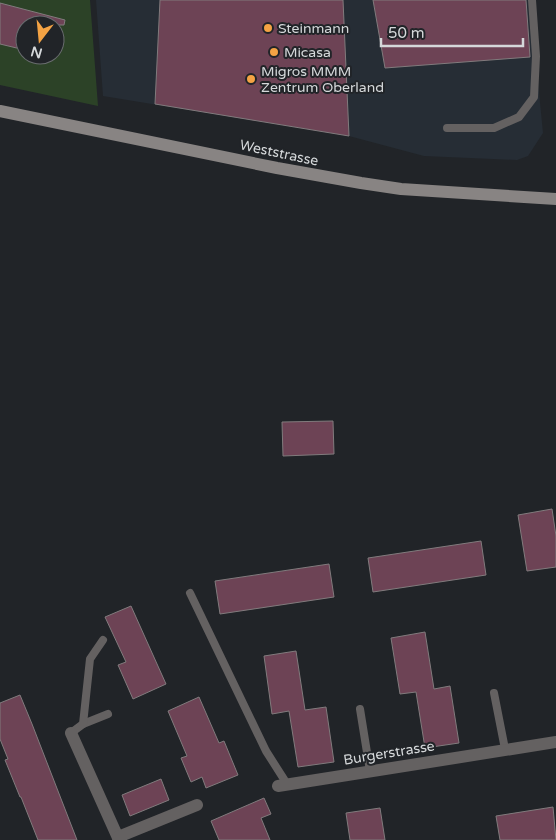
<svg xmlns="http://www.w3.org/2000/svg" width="556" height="840" viewBox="0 0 556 840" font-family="'Varela Round',sans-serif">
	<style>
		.built { fill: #262d35 }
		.green { fill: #2c4227; fill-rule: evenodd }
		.building { fill: #6d4355; stroke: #817b7d }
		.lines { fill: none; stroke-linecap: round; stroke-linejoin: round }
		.service { stroke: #646161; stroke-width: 8 }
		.minor { stroke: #646161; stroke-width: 12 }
		.secondary { stroke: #888483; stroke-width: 12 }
		.poi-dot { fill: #f4a344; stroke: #212428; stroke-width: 2 }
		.labels { text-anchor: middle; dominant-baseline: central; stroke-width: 4; stroke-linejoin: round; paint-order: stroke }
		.poi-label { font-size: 14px; fill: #d5d8da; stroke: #212428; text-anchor: start }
		.street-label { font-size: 14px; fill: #d5d8da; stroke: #212428 }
	</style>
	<rect width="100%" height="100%" fill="#212428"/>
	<!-- built -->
	<path class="built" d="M96 0H530L543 133 528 156 517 160 424 156 349 136 103 96Z"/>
	<!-- green -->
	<path class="green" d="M0 0H90L98 106 0 85ZM25 25H55V55H25Z"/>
	<!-- building -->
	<g class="building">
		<path d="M160 0H343L349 136 155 104Z"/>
		<path d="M373 0H526L530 57 385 68Z"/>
		<path d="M0 3 65 20 64 25H25V50L0 44Z"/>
		<path d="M333 421 334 454 283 456 282 422Z"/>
		<path d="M552 509 556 536V567L527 571 518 515Z"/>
		<path d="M481 541 486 575 373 592 368 558Z"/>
		<path d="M329 564 334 597 220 614 215 581Z"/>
		<path d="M131 606 166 684 133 699 118 665 126 662 105 617Z"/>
		<path d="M425 632 434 689 450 686 459 743 425 748 416 692 400 694 391 638Z"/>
		<path d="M296 651 305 710 326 707 334 762 298 767 289 711 272 714 264 656Z"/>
		<path d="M20 695 32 724 77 840H38L21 797H20L5 760 8 759 0 739V703Z"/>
		<path d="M199 697 219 743 224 741 238 775 206 788 202 777 191 782 181 758 187 756 168 711Z"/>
		<path d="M161 779 169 800 130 816 122 795Z"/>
		<path d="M264 798 271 814 261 818 270 840H219L211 821Z"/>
		<path d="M553 807 556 840H500L496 816Z"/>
		<path d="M380 808 385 840H350L346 813Z"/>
	</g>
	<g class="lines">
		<!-- service -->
		<g class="service">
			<path d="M447 128H494L519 117 534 97 536 56 532 0"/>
			<path d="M190 593 266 751 287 784"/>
			<path d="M494 693 505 749"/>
			<path d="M360 709 370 771"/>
			<path d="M83 724 108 714"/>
			<path d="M71 733 83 724 90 659 103 640"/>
		</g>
		<!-- minor -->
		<g class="minor">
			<path d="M71 733 119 840"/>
			<path d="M278 786 556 742"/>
			<path d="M118 837 197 805"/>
		</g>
		<!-- secondary -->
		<path class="secondary" d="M0 111 277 168 361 183 401 189 556 199"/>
	</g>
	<!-- markers -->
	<g class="poi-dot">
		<circle cx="268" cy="28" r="5"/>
		<circle cx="274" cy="52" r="5"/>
		<circle cx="251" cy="79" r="5"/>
	</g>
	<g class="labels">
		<!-- poi labels -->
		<g class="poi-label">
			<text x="278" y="28">Steinmann</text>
			<text x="284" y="52">Micasa</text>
			<text x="261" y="71">Migros MMM<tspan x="261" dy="16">Zentrum Oberland</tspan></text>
		</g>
		<!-- street labels -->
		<g class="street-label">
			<text transform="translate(279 153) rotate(12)">Weststrasse</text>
			<text transform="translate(389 753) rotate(-9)">Burgerstrasse</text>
		</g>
	</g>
	<!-- north arrow -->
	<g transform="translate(40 40) rotate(196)"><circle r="24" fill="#212428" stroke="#696c6f"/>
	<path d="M0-4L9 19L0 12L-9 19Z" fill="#f4a344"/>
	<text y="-8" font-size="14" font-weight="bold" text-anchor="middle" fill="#d5d8da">N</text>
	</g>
	<!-- scale -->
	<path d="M381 38v8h142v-8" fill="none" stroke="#d5d8da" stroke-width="2.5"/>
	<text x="388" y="38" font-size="15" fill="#d5d8da" stroke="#212428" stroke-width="4" paint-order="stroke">50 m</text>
</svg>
